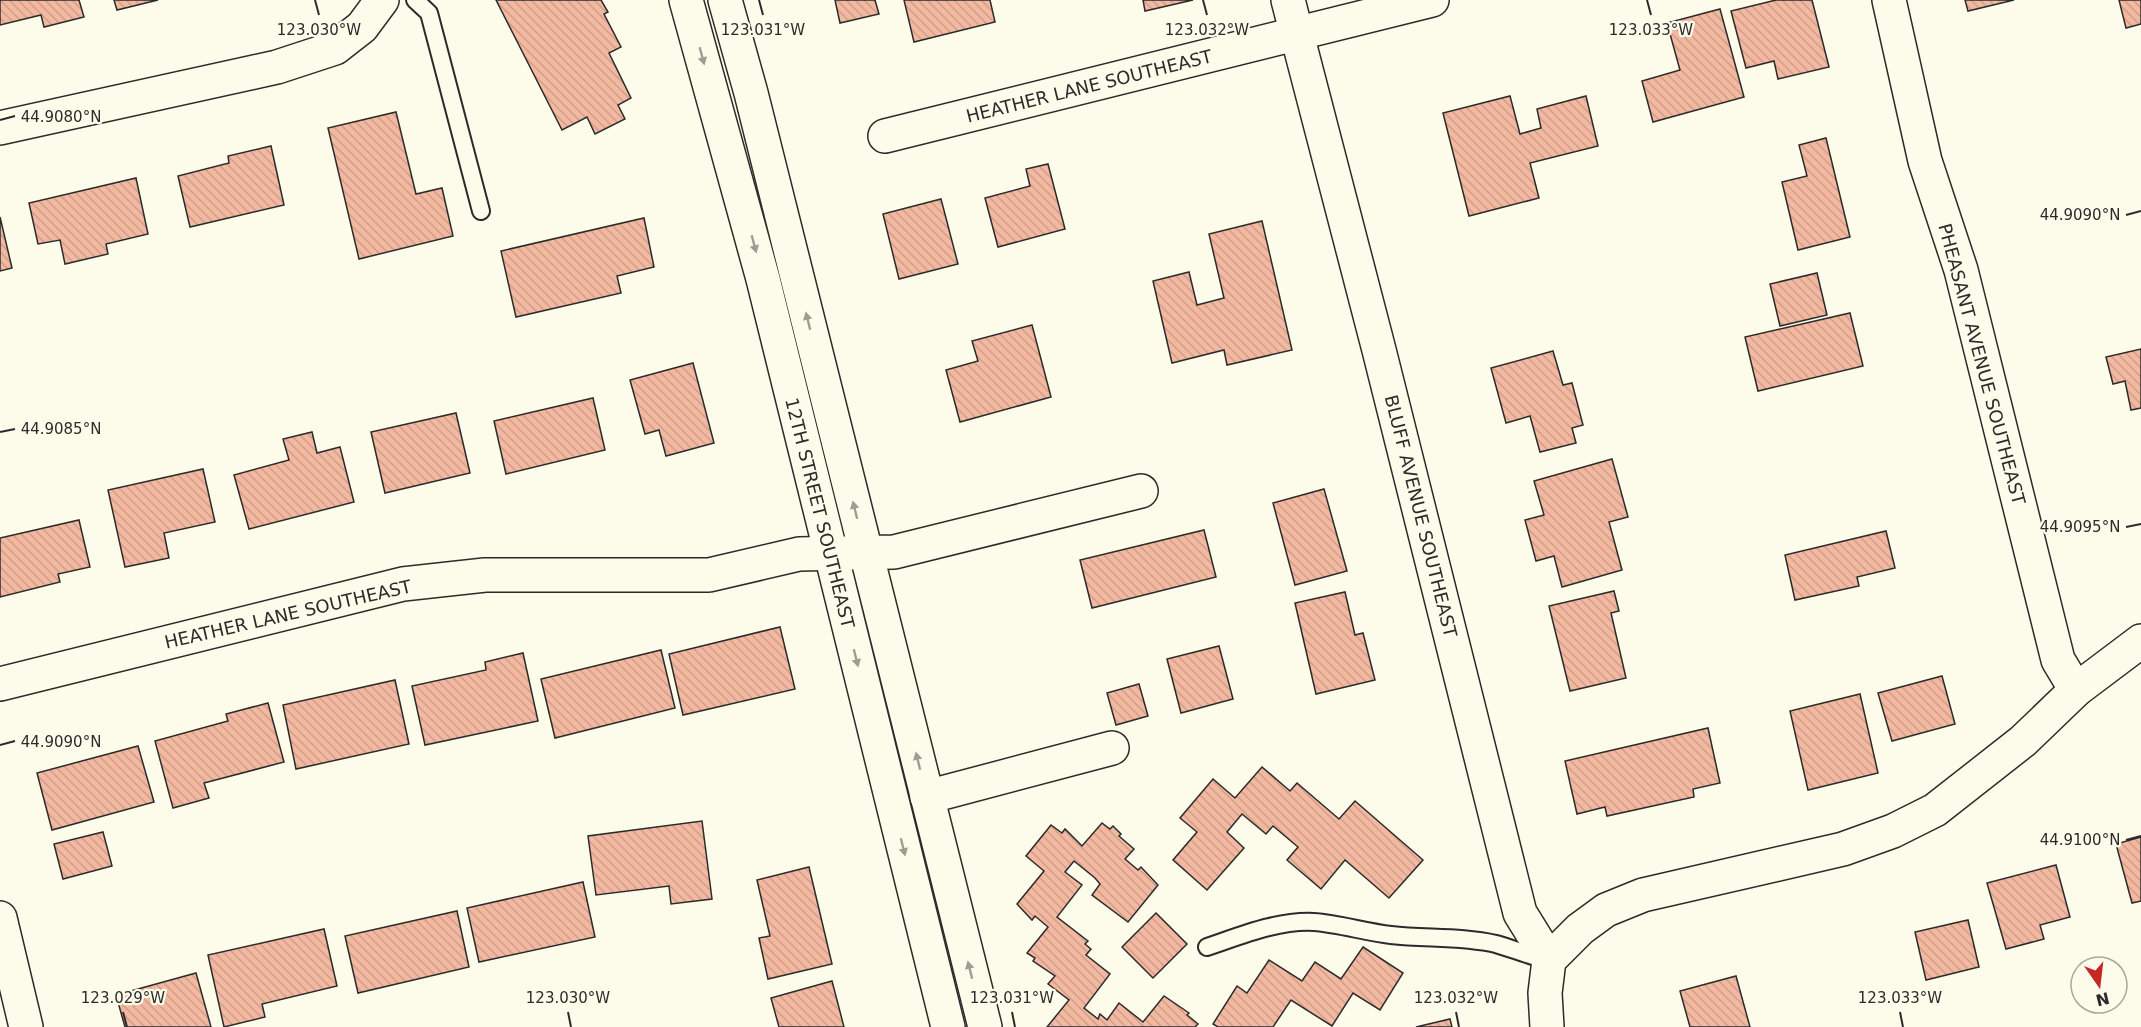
<svg xmlns="http://www.w3.org/2000/svg" width="2141" height="1027" viewBox="0 0 2141 1027" font-family="'DejaVu Sans',sans-serif">
	<style>
		.building { fill: url(#building-back-hatch); stroke: #2b2b2b; stroke-width: 1.5 }
		.lines { fill: none; stroke-linecap: round; stroke-linejoin: round }
		.lane-casing { stroke: #2b2b2b; stroke-width: 20 }
		.street-casing { stroke: #2b2b2b; stroke-width: 36 }
		.secondary-casing { stroke: #2b2b2b; stroke-width: 36 }
		.lane { stroke: #fdfbea; stroke-width: 16 }
		.street { stroke: #fdfbea; stroke-width: 33 }
		.secondary { stroke: #fdfbea; stroke-width: 33 }
		.oneway { fill: #9e9d94 }
		.ticks { fill: none; stroke: #2b2b2b; stroke-width: 2 }
		.labels { text-anchor: middle; dominant-baseline: central; stroke-width: 4.5; stroke-linejoin: round; paint-order: stroke }
		.street-label { font-size: 18px; fill: #2b2b2b; stroke: #fdfbea }
		.ticks-label { font-size: 15px; text-anchor: middle; fill: #2b2b2b; stroke: #fdfbea; stroke-width: 4.5; stroke-linejoin: round; paint-order: stroke }
	</style>
	<defs>
		<pattern id="building-back-hatch" width="6" height="6" patternUnits="userSpaceOnUse" patternTransform="scale(1.5)"><rect width="6" height="6" fill="#f2b8a0"/><path d="M-1 5l2 2M0 0l6 6M5-1l2 2" fill="none" stroke="#d09e8a"/></pattern>
	</defs>
	<rect width="100%" height="100%" fill="#fdfbea"/>
	<!-- building -->
	<g class="building">
		<path d="M0 0H79L84 17 44 27 41 15 0 25Z"/>
		<path d="M114 0H158L117 10Z"/>
		<path d="M496 0H601L608 12 604 14 621 47 609 53 631 98 618 105 625 119 595 134 587 117 562 130Z"/>
		<path d="M835 0H875L879 14 840 23Z"/>
		<path d="M904 0H990L995 22 914 42Z"/>
		<path d="M1143 0H1193L1145 11Z"/>
		<path d="M1776 0H1812L1829 67 1778 79 1774 61 1746 68 1731 11Z"/>
		<path d="M1965 0H2014L1968 11Z"/>
		<path d="M2119 0H2141V24L2126 28Z"/>
		<path d="M1720 9 1744 97 1653 122 1642 81 1680 70 1667 23Z"/>
		<path d="M1510 96 1520 134 1541 128 1537 109 1586 96 1598 146 1530 163 1539 198 1469 216 1443 113Z"/>
		<path d="M396 112 416 194 442 188 453 236 359 259 328 128Z"/>
		<path d="M1826 138 1850 237 1798 250 1782 182 1807 176 1799 145Z"/>
		<path d="M271 146 284 205 190 227 178 176 229 163 228 156Z"/>
		<path d="M1048 164 1065 229 998 247 985 198 1030 186 1026 169Z"/>
		<path d="M136 178 148 234 106 244 108 254 65 264 60 240 38 244 29 203Z"/>
		<path d="M941 199 958 264 899 279 883 214Z"/>
		<path d="M0 217 12 268 0 271Z"/>
		<path d="M644 218 654 267 617 276 621 293 516 317 501 251Z"/>
		<path d="M1262 221 1292 350 1227 365 1224 350 1172 363 1153 281 1189 272 1197 305 1224 298 1209 234Z"/>
		<path d="M1817 273 1827 315 1780 326 1770 284Z"/>
		<path d="M1850 313 1863 366 1758 391 1745 337Z"/>
		<path d="M1032 325 1051 397 960 422 946 370 978 361 972 341Z"/>
		<path d="M2141 349V408L2131 410 2125 381 2113 384 2106 357Z"/>
		<path d="M1553 351 1563 385 1572 383 1583 425 1572 428 1576 443 1540 452 1530 416 1506 423 1491 368Z"/>
		<path d="M693 363 714 443 666 456 659 430 645 434 630 380Z"/>
		<path d="M593 398 605 450 506 474 494 421Z"/>
		<path d="M456 413 470 473 385 493 371 432Z"/>
		<path d="M312 432 317 453 340 447 354 502 249 529 234 475 289 460 283 439Z"/>
		<path d="M1612 459 1628 517 1609 522 1622 570 1562 587 1554 556 1536 561 1525 520 1544 515 1534 481Z"/>
		<path d="M203 469 215 522 164 533 169 558 125 567 108 490Z"/>
		<path d="M1324 489 1347 571 1295 585 1273 503Z"/>
		<path d="M79 520 90 567 58 574 60 582 0 597V538Z"/>
		<path d="M1204 530 1216 577 1092 608 1080 560Z"/>
		<path d="M1886 531 1895 568 1857 577 1859 586 1795 600 1785 555Z"/>
		<path d="M1614 591 1619 611 1611 613 1626 678 1570 691 1549 606Z"/>
		<path d="M1345 592 1355 635 1363 633 1375 680 1316 694 1295 603Z"/>
		<path d="M780 627 795 689 683 715 669 654Z"/>
		<path d="M1219 646 1233 699 1181 713 1167 659Z"/>
		<path d="M661 650 675 708 555 738 541 679Z"/>
		<path d="M523 653 538 721 425 745 412 686 486 670 485 662Z"/>
		<path d="M1942 676 1955 724 1892 741 1878 693Z"/>
		<path d="M395 680 409 744 296 769 283 705Z"/>
		<path d="M1139 684 1148 716 1116 725 1107 693Z"/>
		<path d="M1860 694 1878 773 1808 790 1790 711Z"/>
		<path d="M268 703 284 762 204 783 209 798 173 808 155 741 228 721 226 714Z"/>
		<path d="M1708 728 1720 783 1693 789 1694 797 1607 816 1605 807 1577 814 1565 761Z"/>
		<path d="M138 746 154 802 52 830 37 773Z"/>
		<path d="M1262 767 1290 791 1297 783 1339 819 1355 801 1423 860 1389 898 1345 860 1321 889 1287 860 1298 847 1273 826 1266 834 1242 814 1227 832 1244 848 1207 890 1173 860 1197 832 1180 818 1213 779 1235 798Z"/>
		<path d="M702 821 712 899 671 904 669 886 596 895 588 836Z"/>
		<path d="M1102 823 1110 829 1113 826 1121 834 1119 836 1134 849 1125 859 1138 870 1141 867 1158 885 1128 922 1092 895 1100 884 1095 878 1074 861 1065 872 1082 885 1057 917 1088 941 1085 944 1091 949 1086 955 1110 974 1084 1008 1098 1019 1100 1014 1107 1020 1119 1003 1143 1022 1164 996 1189 1013 1187 1015 1198 1024 1195 1027H1047L1069 1000 1048 984 1055 976 1033 961 1035 958 1027 953 1048 927 1035 916 1032 920 1017 904 1044 871 1026 856 1051 825 1062 833 1065 829 1082 846Z"/>
		<path d="M103 832 112 866 63 879 54 844Z"/>
		<path d="M2141 837V901L2132 903 2116 844Z"/>
		<path d="M2056 865 2070 917 2040 925 2044 939 2006 949 1987 883Z"/>
		<path d="M809 867 832 964 768 979 759 938 770 936 757 880Z"/>
		<path d="M583 882 595 937 479 962 467 908Z"/>
		<path d="M457 911 469 967 358 993 345 936Z"/>
		<path d="M1156 913 1187 944 1153 978 1122 947Z"/>
		<path d="M1968 920 1979 967 1926 980 1915 932Z"/>
		<path d="M324 929 337 986 262 1004 265 1017 224 1027 208 955Z"/>
		<path d="M1363 947 1403 973 1380 1010 1353 993 1332 1026 1291 1000 1273 1027H1218L1213 1024 1237 986 1247 993 1269 960 1302 981 1315 962 1341 979Z"/>
		<path d="M196 973 211 1027H125L116 995Z"/>
		<path d="M1736 976 1750 1027H1690L1680 991Z"/>
		<path d="M832 981 844 1027H779L771 998Z"/>
		<path d="M1450 1019 1452 1027H1416Z"/>
	</g>
	<g class="lines">
		<!-- lane casing -->
		<g class="lane-casing">
			<g id="lane">
				<path d="M415 0 429 13 481 211"/>
				<path d="M1207 947C1240 936 1278 920 1314 922 1340 924 1365 932 1391 935 1426 939 1461 936 1496 944 1514 949 1529 956 1548 960"/>
			</g>
		</g>
		<!-- street casing -->
		<g class="street-casing">
			<g id="street">
				<path d="M1288 0 1379 350 1520 913 1549 960"/>
				<path d="M1889 0 1925 161 1961 270 2058 660 2076 690"/>
				<path d="M0 128 277 67 335 48 362 27 382 0"/>
				<path d="M885 136 1432 0"/>
				<path d="M0 684 403 584 485 575H709L799 554 894 552 1141 491"/>
				<path d="M927 797 1112 748"/>
				<path d="M0 918 26 1027"/>
			</g>
		</g>
		<!-- secondary casing -->
		<g class="secondary-casing">
			<g id="secondary">
				<path d="M686 0 763 279 948 1027"/>
				<path d="M725 0 751 93 985 1027"/>
				<path d="M1547 1027 1545 993 1549 960 1580 929 1606 910 1643 895 1843 849 1893 831 1935 810 2023 741 2076 690 2141 641"/>
			</g>
		</g>
		<!-- lane -->
		<use href="#lane" class="lane"/>
		<!-- street -->
		<use href="#street" class="street"/>
		<!-- secondary -->
		<use href="#secondary" class="secondary"/>
	</g>
	<!-- one-way arrows -->
	<defs><path id="oneway-solid" d="M-6-.8H1V-3.2L6.5 0L1 3.2V.8H-6Z" transform="scale(1.5)"/></defs>
	<g class="oneway">
		<use href="#oneway-solid" transform="translate(702 56) rotate(75)"/>
		<use href="#oneway-solid" transform="translate(754 244) rotate(75)"/>
		<use href="#oneway-solid" transform="translate(808 321) rotate(-104)"/>
		<use href="#oneway-solid" transform="translate(855 510) rotate(-104)"/>
		<use href="#oneway-solid" transform="translate(856 658) rotate(76)"/>
		<use href="#oneway-solid" transform="translate(918 761) rotate(-104)"/>
		<use href="#oneway-solid" transform="translate(903 847) rotate(76)"/>
		<use href="#oneway-solid" transform="translate(970 970) rotate(-104)"/>
	</g>
	<!-- ticks -->
	<path class="ticks" d="M315 0 319 15M759 0 763 15M1203 0 1207 15M1647 0 1651 15M0 120 15 116M2126 215 2141 211M0 432 15 429M2126 527 2141 524M0 745 15 741M2126 840 2141 836M123 1012 127 1027M568 1012 571 1027M1012 1012 1015 1027M1456 1012 1459 1027M1900 1012 1903 1027"/>
	<g class="labels">
		<!-- street labels -->
		<g class="street-label">
			<text transform="translate(1089 86) rotate(-14)">HEATHER LANE SOUTHEAST</text>
			<text transform="translate(1982 364) rotate(75)">PHEASANT AVENUE SOUTHEAST</text>
			<text transform="translate(820 513) rotate(76)">12TH STREET SOUTHEAST</text>
			<text transform="translate(1421 516) rotate(76)">BLUFF AVENUE SOUTHEAST</text>
			<text transform="translate(288 614) rotate(-13)">HEATHER LANE SOUTHEAST</text>
		</g>
	</g>
	<g class="ticks-label">
		<text x="319" y="35">123.030°W</text>
		<text x="763" y="35">123.031°W</text>
		<text x="1207" y="35">123.032°W</text>
		<text x="1651" y="35">123.033°W</text>
		<text x="61" y="122">44.9080°N</text>
		<text x="2080" y="220">44.9090°N</text>
		<text x="61" y="434">44.9085°N</text>
		<text x="2080" y="532">44.9095°N</text>
		<text x="61" y="747">44.9090°N</text>
		<text x="2080" y="845">44.9100°N</text>
		<text x="123" y="1003">123.029°W</text>
		<text x="568" y="1003">123.030°W</text>
		<text x="1012" y="1003">123.031°W</text>
		<text x="1456" y="1003">123.032°W</text>
		<text x="1900" y="1003">123.033°W</text>
	</g>
	<!-- north arrow -->
	<g transform="translate(2099 985) rotate(166)"><circle r="28" fill="#fdfbea" stroke="#a9a89e" stroke-width="1.5"/>
	<path d="M0-4.5L10 22L0 15L-10 22Z" fill="#c62828"/>
	<text y="-9" font-size="16" font-weight="bold" text-anchor="middle" fill="#2b2b2b">N</text>
	</g>
</svg>
